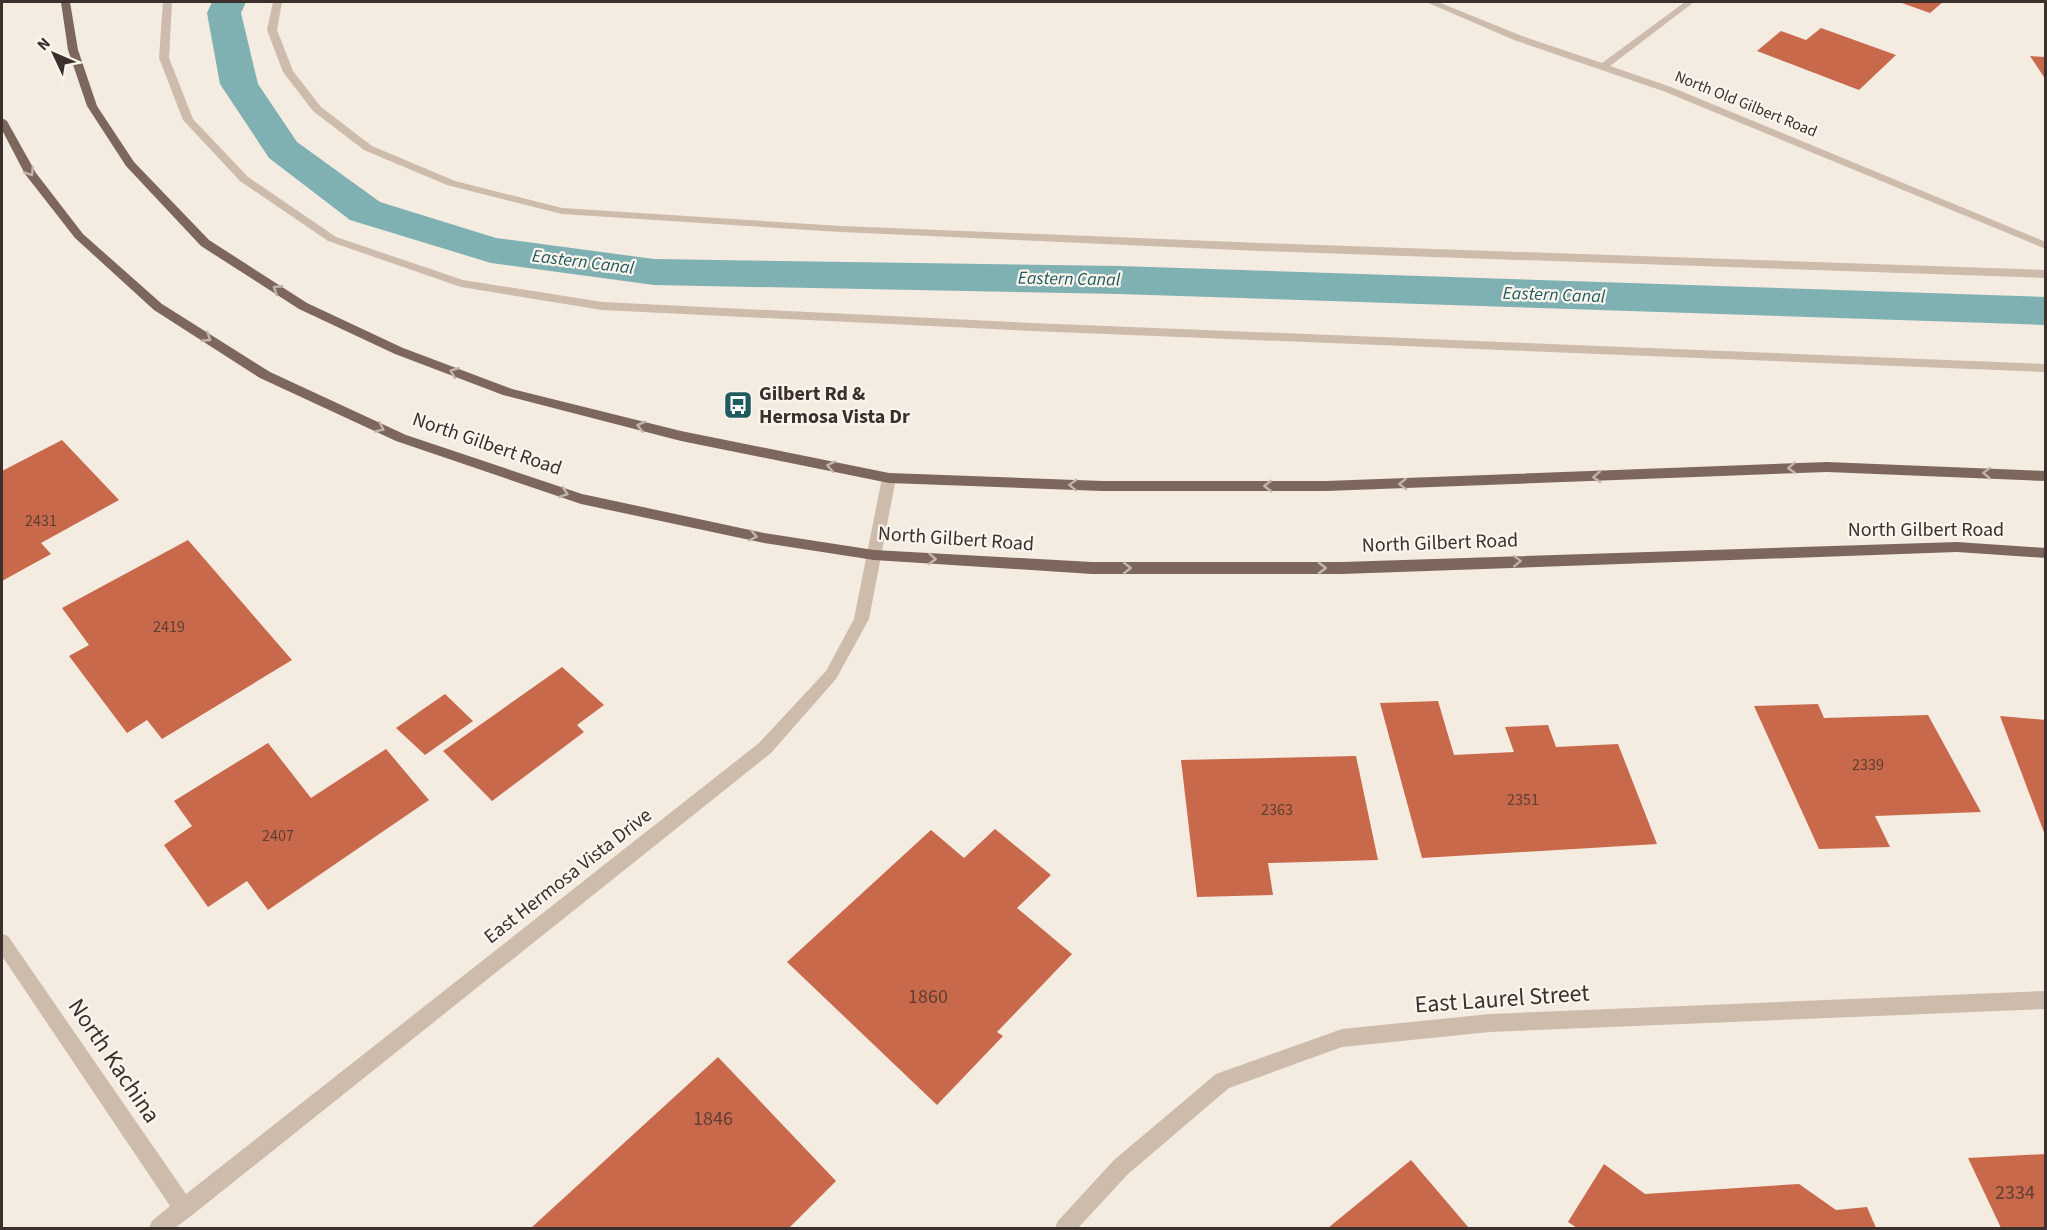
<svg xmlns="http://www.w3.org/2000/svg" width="2047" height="1230" viewBox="0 0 2047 1230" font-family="'Source Sans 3',sans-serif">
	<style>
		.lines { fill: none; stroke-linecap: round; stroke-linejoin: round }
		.canal { fill: #7fb0b2; fill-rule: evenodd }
		.building { fill: #c8694b }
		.minor { fill: #cdbbac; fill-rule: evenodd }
		.major { fill: #7d675c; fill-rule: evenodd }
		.oneway { stroke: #c2b5ac }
		.labels { text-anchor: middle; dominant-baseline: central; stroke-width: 4.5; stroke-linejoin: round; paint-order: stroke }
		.far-street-label { font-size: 16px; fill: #3b302b; stroke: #fbf5ee }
		.number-label { font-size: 16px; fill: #5e3e33 }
		.far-water-label { font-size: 18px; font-style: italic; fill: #1f5a5e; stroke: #fbf5ee }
		.poi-label { font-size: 20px; font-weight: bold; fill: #3b302b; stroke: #fbf5ee; text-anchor: start }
		.street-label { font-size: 20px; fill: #3b302b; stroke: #fbf5ee }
		.near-number-label { font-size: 20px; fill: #5e3e33 }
		.near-street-label { font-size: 24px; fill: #3b302b; stroke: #fbf5ee }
	</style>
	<rect width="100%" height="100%" fill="#f4ebe1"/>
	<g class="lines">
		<!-- canal -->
		<path class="canal" d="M212 2H246L241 13 258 84 297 142 380 202 496 238 654 259 1119 266 2046 297V325L1119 294 654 285 491 263 350 220 269 158 220 84 207 13Z"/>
	</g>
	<!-- building -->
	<g class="building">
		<path d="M1899 2H1943L1930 13Z"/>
		<path d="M1821 28 1896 55 1859 90 1757 51 1781 31 1806 40Z"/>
		<path d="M2030 56 2046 57V80Z"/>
		<path d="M62 440 119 500 41 543 51 554 2 581V471Z"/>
		<path d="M188 540 292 660 162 739 147 720 127 733 69 656 89 645 62 608Z"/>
		<path d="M562 667 604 705 577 725 584 732 492 801 443 751Z"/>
		<path d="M445 694 473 721 425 755 396 728Z"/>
		<path d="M1438 701 1454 755 1514 752 1505 727 1548 725 1556 747 1618 744 1657 844 1422 858 1380 703Z"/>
		<path d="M1818 704 1824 718 1928 715 1981 812 1875 816 1890 847 1819 849 1754 706Z"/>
		<path d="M2000 716 2046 720V835H2045Z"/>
		<path d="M268 743 311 798 386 749 429 800 268 910 247 881 208 907 164 845 192 826 174 801Z"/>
		<path d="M1356 756 1378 860 1268 863 1273 895 1197 897 1181 760Z"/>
		<path d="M995 829 1051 875 1017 908 1072 954 997 1032 1003 1036 937 1105 787 962 931 830 964 858Z"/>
		<path d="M718 1057 836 1181 789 1228H531Z"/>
		<path d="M2046 1154V1228H2001L1968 1158Z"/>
		<path d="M1411 1160 1469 1228H1328Z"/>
		<path d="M1604 1164 1645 1194 1799 1184 1836 1210 1867 1207 1876 1228H1577L1568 1222Z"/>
	</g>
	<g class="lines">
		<!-- minor -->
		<g class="minor">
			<path d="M163 2H172L169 58 193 119 248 177 336 237 463 280 602 302 1032 323 2046 364V372L1032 331 602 310 461 287 328 241 240 181 183 120 159 58Z"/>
			<path d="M273 2H282L277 30 293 71 321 107 372 146 455 181 562 208 841 226 1260 243 2046 270V278L1260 251 841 232 562 214 447 185 364 150 313 111 283 72 267 30Z"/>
			<path d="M1426 2H1438L1522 36 1602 63 1685 2H1694L1610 66 1671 87 2046 242V249L1663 91 1514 40Z"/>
			<path d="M889 473 896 478 869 619 836 679 771 753 191 1216 175 1228H149L152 1221 170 1206 2 956V934L8 936 186 1194 759 743 826 671 854 619 882 478Z"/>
			<path d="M2046 991V1009L1490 1032 1342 1047 1229 1088 1128 1174 1078 1228H1055L1058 1221 1114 1160 1216 1074 1342 1029 1490 1014Z"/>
		</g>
		<!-- major -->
		<g class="major">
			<path d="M61 2H70L78 50 97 106 134 162 209 240 307 303 403 348 512 389 681 431 889 473 1102 481H1326L1827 462 2046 471V481L1827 472 1326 491H1102L889 483 681 441 503 395 395 354 299 309 201 246 126 166 87 106 68 50Z"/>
			<path d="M2 118 7 121 36 173 83 234 162 304 270 372 406 435 582 494 764 533 874 550 1092 562H1342L1957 542 2046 548V558L1957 552 1342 574H1092L874 560 764 543 581 504 396 441 260 378 154 310 75 238 25 174 2 130Z"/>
		</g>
	</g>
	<!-- one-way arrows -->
	<defs><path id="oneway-chevron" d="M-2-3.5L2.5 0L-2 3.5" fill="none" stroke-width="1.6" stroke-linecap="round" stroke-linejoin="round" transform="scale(1.5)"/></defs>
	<g class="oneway">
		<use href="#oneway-chevron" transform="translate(30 172) rotate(57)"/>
		<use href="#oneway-chevron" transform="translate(277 289) rotate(-147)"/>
		<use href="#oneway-chevron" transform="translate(207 338) rotate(33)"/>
		<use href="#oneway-chevron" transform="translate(454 372) rotate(-159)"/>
		<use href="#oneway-chevron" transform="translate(641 426) rotate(-166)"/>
		<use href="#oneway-chevron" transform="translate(380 428) rotate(25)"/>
		<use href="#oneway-chevron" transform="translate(831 466) rotate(-169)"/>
		<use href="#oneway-chevron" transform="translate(1792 468) rotate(177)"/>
		<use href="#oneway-chevron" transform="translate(1987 473) rotate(-178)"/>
		<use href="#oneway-chevron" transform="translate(1597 477) rotate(177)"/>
		<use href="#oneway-chevron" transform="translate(1403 484) rotate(178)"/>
		<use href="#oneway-chevron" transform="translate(1073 485) rotate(-178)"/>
		<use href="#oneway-chevron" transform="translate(1268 486) rotate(180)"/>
		<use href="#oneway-chevron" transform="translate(564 493) rotate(19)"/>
		<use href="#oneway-chevron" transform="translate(753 536) rotate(12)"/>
		<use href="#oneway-chevron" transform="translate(932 559) rotate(4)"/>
		<use href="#oneway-chevron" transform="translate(1517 561) rotate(-2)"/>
		<use href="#oneway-chevron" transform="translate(1127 568)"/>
		<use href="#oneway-chevron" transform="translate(1322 568)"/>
	</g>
	<!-- icons -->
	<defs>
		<g id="bus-square" transform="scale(1.5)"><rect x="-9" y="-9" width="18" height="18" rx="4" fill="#1f5a5e" stroke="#fbf5ee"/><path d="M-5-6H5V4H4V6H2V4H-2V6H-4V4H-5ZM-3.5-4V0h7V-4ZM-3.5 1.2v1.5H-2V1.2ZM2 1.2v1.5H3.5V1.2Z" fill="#fff"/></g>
	</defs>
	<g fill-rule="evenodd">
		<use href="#bus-square" x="738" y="405"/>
	</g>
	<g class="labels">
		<!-- far-street labels -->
		<g class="far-street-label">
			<text transform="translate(1746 104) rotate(22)">North Old Gilbert Road</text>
		</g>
		<!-- number labels -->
		<g class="number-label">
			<text x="41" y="521">2431</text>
			<text x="169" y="627">2419</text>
			<text x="1868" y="765">2339</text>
			<text x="1523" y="800">2351</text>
			<text x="1277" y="810">2363</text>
			<text x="278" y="836">2407</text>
		</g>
		<!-- far-water labels -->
		<g class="far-water-label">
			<text transform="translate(583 262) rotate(7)">Eastern Canal</text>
			<text transform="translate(1069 279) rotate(1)">Eastern Canal</text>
			<text transform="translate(1554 295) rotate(2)">Eastern Canal</text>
		</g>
		<!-- poi labels -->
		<g class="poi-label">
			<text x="759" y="394">Gilbert Rd &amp;<tspan x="759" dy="23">Hermosa Vista Dr</tspan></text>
		</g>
		<!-- street labels -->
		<g class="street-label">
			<text transform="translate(487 444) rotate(19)">North Gilbert Road</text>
			<text x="1926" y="530">North Gilbert Road</text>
			<text transform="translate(956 539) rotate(4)">North Gilbert Road</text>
			<text transform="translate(1440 543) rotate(-2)">North Gilbert Road</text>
			<text transform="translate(568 876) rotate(-38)">East Hermosa Vista Drive</text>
		</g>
		<!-- near-number labels -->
		<g class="near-number-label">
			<text x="928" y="997">1860</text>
			<text x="713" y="1119">1846</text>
			<text x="2015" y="1193">2334</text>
		</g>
		<!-- near-street labels -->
		<g class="near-street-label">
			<text transform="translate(1502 999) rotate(-4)">East Laurel Street</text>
			<text transform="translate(114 1061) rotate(56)">North Kachina</text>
		</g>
	</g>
	<!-- border -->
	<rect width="2047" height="1230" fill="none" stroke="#3b302b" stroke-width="6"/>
	<!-- north arrow -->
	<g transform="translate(54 54) rotate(314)" stroke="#fbf5ee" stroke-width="4.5" paint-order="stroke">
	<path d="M0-4.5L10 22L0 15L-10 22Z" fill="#3b302b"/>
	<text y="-9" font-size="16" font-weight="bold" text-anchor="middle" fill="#3b302b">N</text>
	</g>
</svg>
